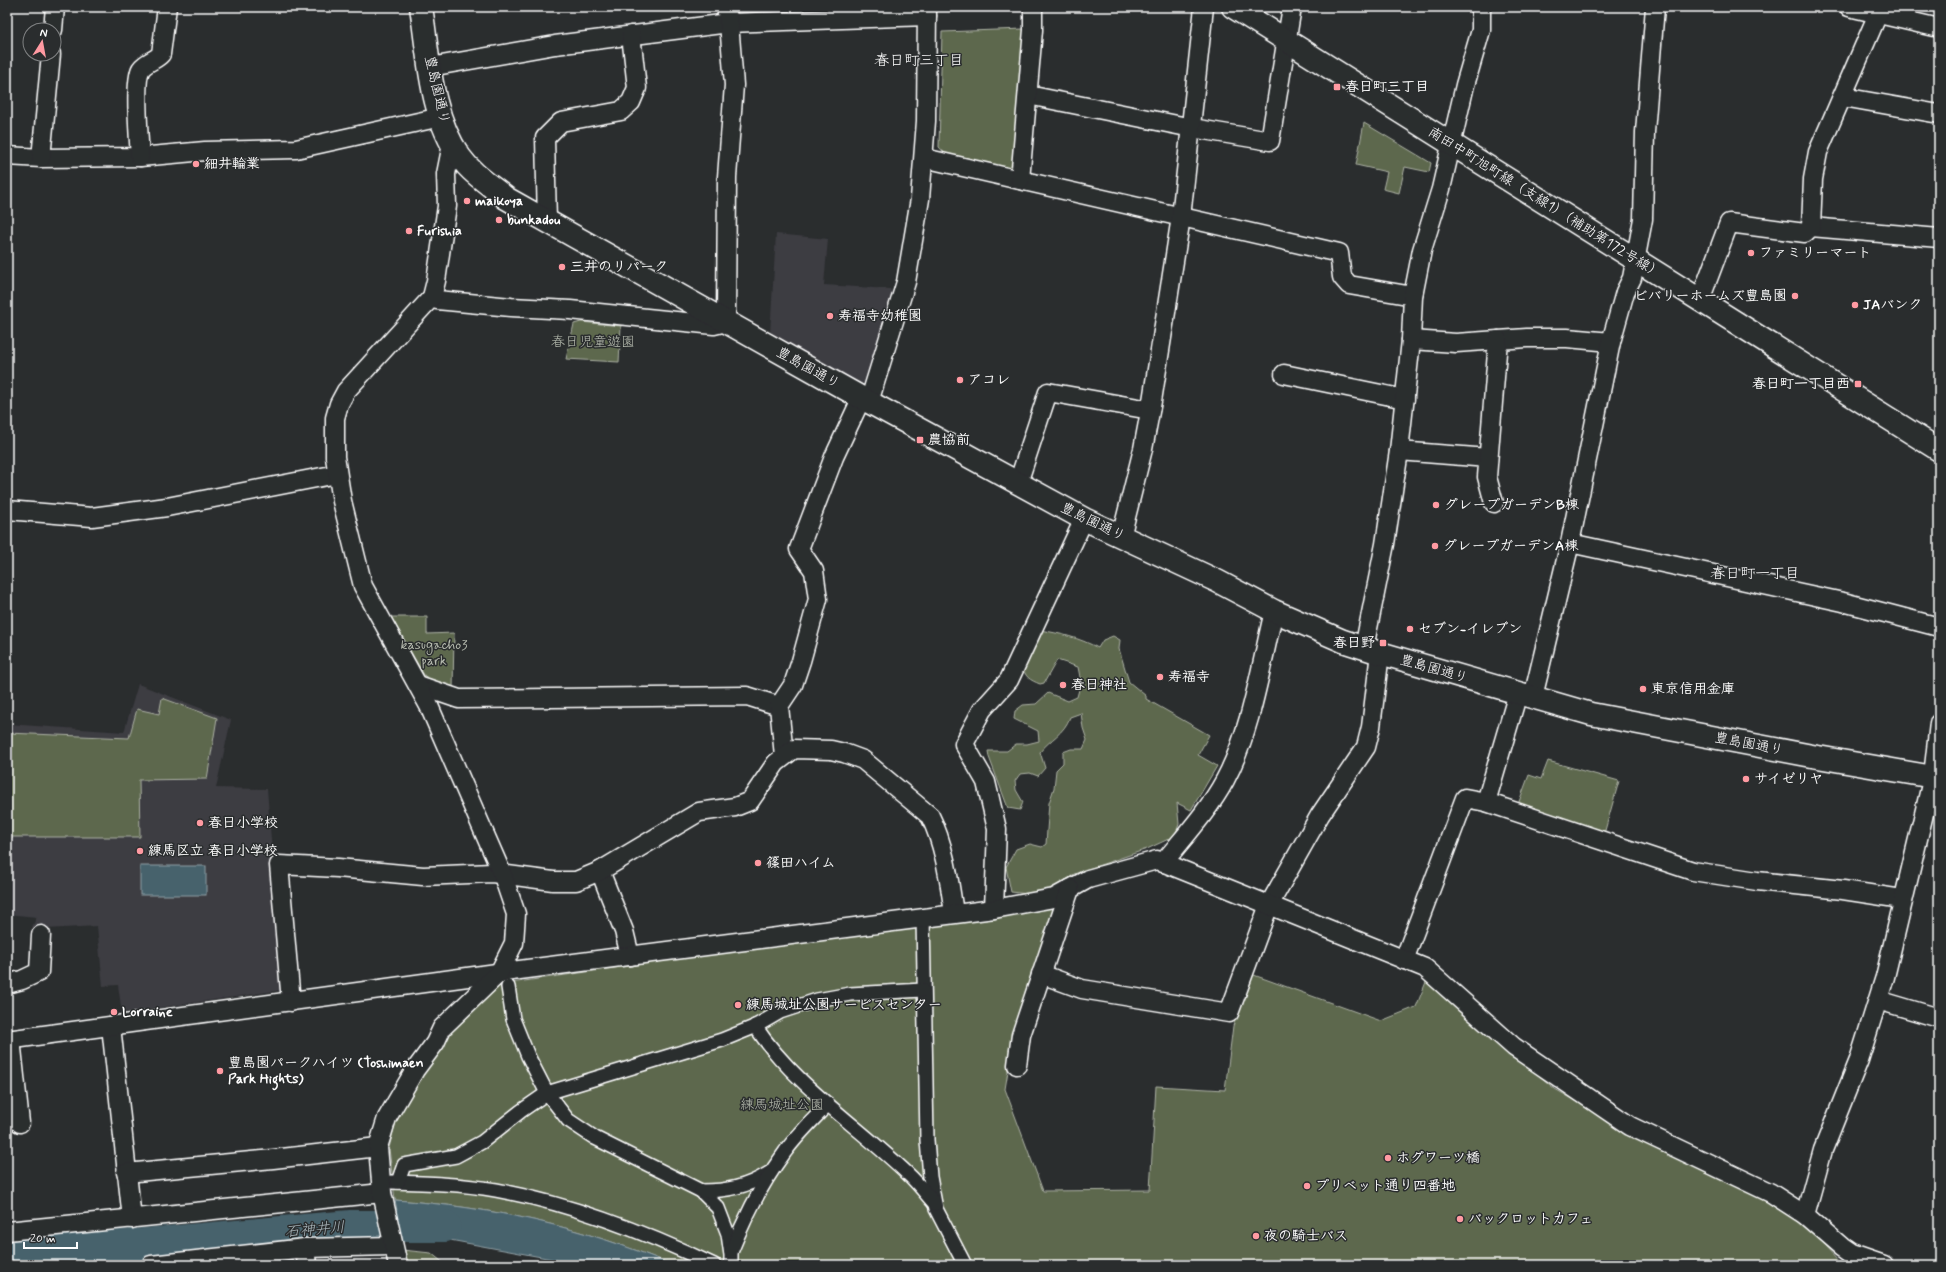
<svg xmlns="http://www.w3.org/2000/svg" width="1946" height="1272" viewBox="0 0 1946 1272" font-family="Mynerve,'Klee One',sans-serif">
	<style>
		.built { fill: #3d3c42 }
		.green { fill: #5d674e; stroke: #aeb3a6 }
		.water { fill: #47626c; stroke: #91a1a7 }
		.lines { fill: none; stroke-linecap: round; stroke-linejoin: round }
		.river { stroke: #47626c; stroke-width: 32 }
		.pedestrian-casing { stroke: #fff; stroke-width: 16 }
		.minor-casing { stroke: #fff; stroke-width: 21 }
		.tertiary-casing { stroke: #fff; stroke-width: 25 }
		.secondary-casing { stroke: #fff; stroke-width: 25 }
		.pedestrian { stroke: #2a2d2e; stroke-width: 13 }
		.minor { stroke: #2a2d2e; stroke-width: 18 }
		.tertiary { stroke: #2a2d2e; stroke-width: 22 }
		.secondary { stroke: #2a2d2e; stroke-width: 22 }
		.poi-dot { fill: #ff9aa2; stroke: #2a2d2e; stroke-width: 1.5 }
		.labels { text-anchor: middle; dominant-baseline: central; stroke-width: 3; stroke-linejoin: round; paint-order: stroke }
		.poi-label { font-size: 14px; font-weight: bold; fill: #fff; stroke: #2a2d2e; text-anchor: start }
		.street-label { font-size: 14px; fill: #fff; stroke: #2a2d2e }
		.park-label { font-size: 14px; fill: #b6bbaf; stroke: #2a2d2e }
		.neighbourhood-label { font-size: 15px; fill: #fff; stroke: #2a2d2e }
		.water-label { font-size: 15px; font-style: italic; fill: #acb8bd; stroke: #2a2d2e }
	</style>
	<rect width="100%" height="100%" fill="#2a2d2e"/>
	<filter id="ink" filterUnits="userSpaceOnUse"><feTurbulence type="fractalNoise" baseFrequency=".025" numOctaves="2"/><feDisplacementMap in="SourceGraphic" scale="8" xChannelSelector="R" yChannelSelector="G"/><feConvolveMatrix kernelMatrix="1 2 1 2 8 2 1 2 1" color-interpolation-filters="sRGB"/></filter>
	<g filter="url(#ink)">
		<!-- built -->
		<g class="built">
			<path d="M776 234 828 239 824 285 890 289 894 296 867 382 861 384 770 335Z"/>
			<path d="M138 684 231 720 216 788 267 789 283 990 122 1013 118 985 103 986 97 926 47 929 32 927 37 917 7 914V724L124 732Z"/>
		</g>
		<!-- green -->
		<g class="green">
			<path d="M1024 29 1015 164 1008 169 948 157 939 147 942 32Z"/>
			<path d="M1364 123 1431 163 1429 172 1405 167 1399 193 1383 189 1387 172 1356 165Z"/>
			<path d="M581 322 621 326 619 362 566 359 574 324Z"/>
			<path d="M391 617H427V634L454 633 453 690 428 682Z"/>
			<path d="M1039 630C1059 633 1080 638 1098 648L1103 640 1113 636 1120 640 1119 649 1129 682 1146 696V699L1209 735 1198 755 1217 766 1191 810 1177 803 1179 824 1175 836 1147 849 1074 874 1053 891 1036 895 1011 892 1006 867 1016 849 1030 844 1042 847 1046 844 1049 803 1054 788 1056 770 1063 763V752L1071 749H1083L1087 740 1083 728 1081 713 1070 717C1064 734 1050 739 1040 752L1045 768 1038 776 1030 773 1020 774 1015 781 1016 790 1023 802 1020 810 1008 808 989 757 988 751H1007L1016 744H1027L1039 741 1038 731 1014 719 1015 711 1023 705 1036 704 1048 693 1068 701 1077 697 1081 682 1078 667 1057 660 1044 683 1040 684C1030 680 1024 677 1023 665Z"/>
			<path d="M162 698 217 718 207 779 139 780 140 837H7V733L129 738 137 709 159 714Z"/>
			<path d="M1548 761 1619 781 1604 834 1517 807 1529 775 1541 779Z"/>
			<path d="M1056 904 1012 1047 1005 1089 1043 1191 1150 1190 1156 1086 1225 1090 1233 1026 1251 974 1381 1021 1416 1007 1426 982 1555 1089 1626 1130 1721 1175 1799 1218 1839 1261 1838 1265H673C583 1227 493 1207 395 1200L389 1148 398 1113 451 1028 497 985Z"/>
			<path d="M402 1250 431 1253 446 1265H412L402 1253Z"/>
		</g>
		<!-- water -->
		<g class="water">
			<rect x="140" y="866" width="66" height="29"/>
			<path d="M395 1200C493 1207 583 1227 673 1265H575L552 1259 450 1240 402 1237Z"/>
		</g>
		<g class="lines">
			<!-- river -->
			<path class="river" d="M7 1256 351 1226H445"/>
			<!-- pedestrian casing -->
			<g class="pedestrian-casing">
				<g id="pedestrian">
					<path d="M923 917 927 1140 930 1177 936 1209 965 1265"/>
					<path d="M508 987 513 1019 528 1056 547 1093 568 1120 595 1138 701 1191 718 1208 728 1234 731 1255V1265"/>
					<path d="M755 1026C795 1086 857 1125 908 1174 918 1183 926 1194 935 1204"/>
					<path d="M391 1182C426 1183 461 1184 496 1190 572 1204 645 1232 714 1265"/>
					<path d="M398 1182 404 1165 456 1156 482 1142 521 1111 547 1093 722 1040 754 1027 780 1012 817 1000 850 994 923 990"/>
					<path d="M701 1191C727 1191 747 1187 769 1173"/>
					<path d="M731 1252C745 1217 762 1183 785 1152 797 1135 813 1120 828 1104"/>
				</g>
			</g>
			<!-- minor casing -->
			<g class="minor-casing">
				<g id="minor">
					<path d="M1849 7 1939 28"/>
					<path d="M53 30 55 7"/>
					<path d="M430 67 555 45 729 23 927 16"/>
					<path d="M1028 95 1192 128 1270 141 1292 7"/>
					<path d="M1843 97 1939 114"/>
					<path d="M7 156 41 158 140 157 205 151 296 149 441 117"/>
					<path d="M140 157C139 141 134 80 141 69 146 62 156 60 161 54L167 7"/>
					<path d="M41 158 51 54"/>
					<path d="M924 158 1339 253 1342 277 1349 285 1413 296"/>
					<path d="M1020 180 1033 30V7"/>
					<path d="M547 222 545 138 561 122 621 111 631 102 637 88 631 35"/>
					<path d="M1811 227 1939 238"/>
					<path d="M432 297 437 300 511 307 570 310 714 325 726 322 727 177 734 85 729 23 726 7"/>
					<path d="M1700 300 1729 223 1805 233 1811 227 1813 179 1818 152 1881 7"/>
					<path d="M1411 340 1456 343 1527 338H1567L1611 342"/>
					<path d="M1284 374 1405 399"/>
					<path d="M869 402 906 282 920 199 926 121 927 7"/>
					<path d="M1399 451 1488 458"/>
					<path d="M1018 483 1048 392 1150 410"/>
					<path d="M1494 503 1487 477 1498 340"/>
					<path d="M7 510 92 517 167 507 337 474"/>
					<path d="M1121 537 1143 449 1152 401 1181 217 1204 7"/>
					<path d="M1570 543 1843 602 1939 627"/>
					<path d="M1364 648 1385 544 1399 451 1411 340 1413 296 1422 250 1441 189 1465 85 1481 30V7"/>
					<path d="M418 685 459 699 747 696 779 706"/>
					<path d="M1533 697 1570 543 1611 342 1625 292 1632 278 1643 219 1645 132 1655 7"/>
					<path d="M784 756 779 706 793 685 801 661 818 599 814 571 799 549 834 457 862 397"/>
					<path d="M1486 802 1518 693"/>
					<path d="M1163 863C1185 836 1209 810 1225 780 1251 732 1261 665 1274 611"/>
					<path d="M600 871 624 931 630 956"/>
					<path d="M994 909 997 829 986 782 964 744 982 710 1009 680 1084 519"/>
					<path d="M1404 960 1465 798 1486 802 1693 871 1757 881 1843 890 1902 899"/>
					<path d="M1041 974 1082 989 1229 1013 1269 905 1320 815 1366 747 1371 727 1380 653"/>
					<path d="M7 984 22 980 39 972 41 935"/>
					<path d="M1878 1000 1939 1018"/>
					<path d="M291 1002 279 865 338 868 423 876 492 873 553 881H576L600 871 699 812 735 807 750 801 776 763 794 749 831 750 844 753 863 760 930 816C945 846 949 880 954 913"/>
					<path d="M111 1026 132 1219"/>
					<path d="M11 1039 20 1123"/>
					<path d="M7 1040 504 972 994 909 1054 898 1088 879 1157 860 1269 905 1425 968 1514 1047 1630 1126 1771 1193 1805 1215 1842 1247 1852 1254 1884 1265"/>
					<path d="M1017 1065 1021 1035 1070 889"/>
					<path d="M126 1173 273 1159 378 1147"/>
					<path d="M1805 1215 1823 1150 1859 1060 1885 977 1933 776 1939 723"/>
					<path d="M7 1231 382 1193"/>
					<path d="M305 1248 307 1265"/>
					<path d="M151 1265 305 1248 392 1246"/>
					<path d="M398 1265 382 1193 378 1147 387 1118 415 1070 435 1043 442 1028 499 973 514 943 516 914 503 876 429 706 363 586 342 501 335 457V418L339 404 346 391 432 297 436 281 447 206 446 174 452 144"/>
				</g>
			</g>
			<!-- tertiary casing -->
			<g class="tertiary-casing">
				<path id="tertiary" d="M421 7C429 57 430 115 460 157 472 174 490 185 506 198L869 402 1084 519 1217 581 1274 611 1343 641 1380 653 1591 714 1812 756 1939 778"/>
			</g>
			<!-- secondary casing -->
			<g class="secondary-casing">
				<path id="secondary" d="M1233 7 1939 450"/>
			</g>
			<!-- pedestrian -->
			<use href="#pedestrian" class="pedestrian"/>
			<!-- minor -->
			<use href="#minor" class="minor"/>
			<!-- tertiary -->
			<use href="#tertiary" class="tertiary"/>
			<!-- secondary -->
			<use href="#secondary" class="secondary"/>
		</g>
	</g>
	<!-- markers -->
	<g class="poi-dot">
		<rect x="1333" y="83" width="8" height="8" rx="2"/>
		<circle cx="196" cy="164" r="4"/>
		<circle cx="467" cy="201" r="4"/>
		<circle cx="499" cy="220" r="4"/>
		<circle cx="409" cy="231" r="4"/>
		<circle cx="1751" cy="253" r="4"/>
		<circle cx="562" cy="267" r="4"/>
		<circle cx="1795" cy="296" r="4"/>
		<circle cx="1855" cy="305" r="4"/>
		<circle cx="830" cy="316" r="4"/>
		<circle cx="960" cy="380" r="4"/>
		<rect x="1854" y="380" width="8" height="8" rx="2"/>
		<rect x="916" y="436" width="8" height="8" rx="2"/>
		<circle cx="1436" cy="505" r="4"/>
		<circle cx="1435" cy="546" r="4"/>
		<circle cx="1410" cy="629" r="4"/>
		<rect x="1379" y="639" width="8" height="8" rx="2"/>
		<circle cx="1160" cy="677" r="4"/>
		<circle cx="1063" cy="685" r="4"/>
		<circle cx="1643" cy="689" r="4"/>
		<circle cx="1746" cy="779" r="4"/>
		<circle cx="200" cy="823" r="4"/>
		<circle cx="140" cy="851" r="4"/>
		<circle cx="758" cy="863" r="4"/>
		<circle cx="738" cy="1005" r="4"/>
		<circle cx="114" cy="1012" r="4"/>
		<circle cx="220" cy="1071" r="4"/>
		<circle cx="1388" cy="1158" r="4"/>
		<circle cx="1307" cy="1186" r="4"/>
		<circle cx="1460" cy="1219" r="4"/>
		<circle cx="1256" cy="1236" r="4"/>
	</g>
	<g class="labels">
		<!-- poi labels -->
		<g class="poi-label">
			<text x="1345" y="87">春日町三丁目</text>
			<text x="204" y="164">細井輪業</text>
			<text x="475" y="201">maikoya</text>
			<text x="507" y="220">bunkadou</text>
			<text x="417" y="231">Furishia</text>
			<text x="1759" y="253">ファミリーマート</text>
			<text x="570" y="267">三井のリパーク</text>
			<text x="1787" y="296" text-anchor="end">ビバリーホームズ豊島園</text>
			<text x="1863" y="305">JAバンク</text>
			<text x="838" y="316">寿福寺幼稚園</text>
			<text x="968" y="380">アコレ</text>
			<text x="1850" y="384" text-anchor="end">春日町一丁目西</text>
			<text x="928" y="440">農協前</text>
			<text x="1444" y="505">グレープガーデンB棟</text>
			<text x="1443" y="546">グレープガーデンA棟</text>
			<text x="1418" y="629">セブン-イレブン</text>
			<text x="1375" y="643" text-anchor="end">春日野</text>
			<text x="1168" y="677">寿福寺</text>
			<text x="1071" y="685">春日神社</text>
			<text x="1651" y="689">東京信用金庫</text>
			<text x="1754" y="779">サイゼリヤ</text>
			<text x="208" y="823">春日小学校</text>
			<text x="148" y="851">練馬区立 春日小学校</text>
			<text x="766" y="863">篠田ハイム</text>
			<text x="746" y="1005">練馬城址公園サービスセンター</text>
			<text x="122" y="1012">Lorraine</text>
			<text x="228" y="1063">豊島園パークハイツ (Toshimaen<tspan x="228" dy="16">Park Hights)</tspan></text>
			<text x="1396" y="1158">ホグワーツ橋</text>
			<text x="1315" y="1186">プリベット通り四番地</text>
			<text x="1468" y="1219">バックロットカフェ</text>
			<text x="1264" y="1236">夜の騎士バス</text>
		</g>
		<!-- street labels -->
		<g class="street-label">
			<text transform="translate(437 90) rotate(77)">豊島園通り</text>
			<text transform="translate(1545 203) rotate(32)">南田中町旭町線（支線1）（補助第172号線）</text>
			<text transform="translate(808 368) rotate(29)">豊島園通り</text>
			<text transform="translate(1093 522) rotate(26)">豊島園通り</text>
			<text transform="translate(1434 669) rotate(16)">豊島園通り</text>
			<text transform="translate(1749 744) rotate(11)">豊島園通り</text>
		</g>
		<!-- park labels -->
		<g class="park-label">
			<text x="593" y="342">春日児童遊園</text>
			<text x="434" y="645">kasugacho3<tspan x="434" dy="16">park</tspan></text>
			<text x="782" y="1105">練馬城址公園</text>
		</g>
		<!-- neighbourhood labels -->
		<g class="neighbourhood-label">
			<text x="919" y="61">春日町三丁目</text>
			<text x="1755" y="574">春日町一丁目</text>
		</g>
		<!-- water labels -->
		<g class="water-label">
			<text transform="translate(315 1230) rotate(-5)">石神井川</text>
		</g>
	</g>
	<!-- margin -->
	<rect width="1946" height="1272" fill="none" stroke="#2a2d2e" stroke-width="24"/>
	<rect x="12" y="12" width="1922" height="1248" fill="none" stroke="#fff" stroke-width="1.5" filter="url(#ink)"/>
	<!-- north arrow -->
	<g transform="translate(42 42) rotate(11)"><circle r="19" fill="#2a2d2e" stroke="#7f8182"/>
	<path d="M0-3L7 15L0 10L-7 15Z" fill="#ff9aa2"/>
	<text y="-6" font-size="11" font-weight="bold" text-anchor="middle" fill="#ffffff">N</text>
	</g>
	<!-- scale -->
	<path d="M24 1242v6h53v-6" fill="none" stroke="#ffffff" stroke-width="2"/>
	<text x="30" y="1242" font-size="12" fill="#ffffff" stroke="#2a2d2e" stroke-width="3" paint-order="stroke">20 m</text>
</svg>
